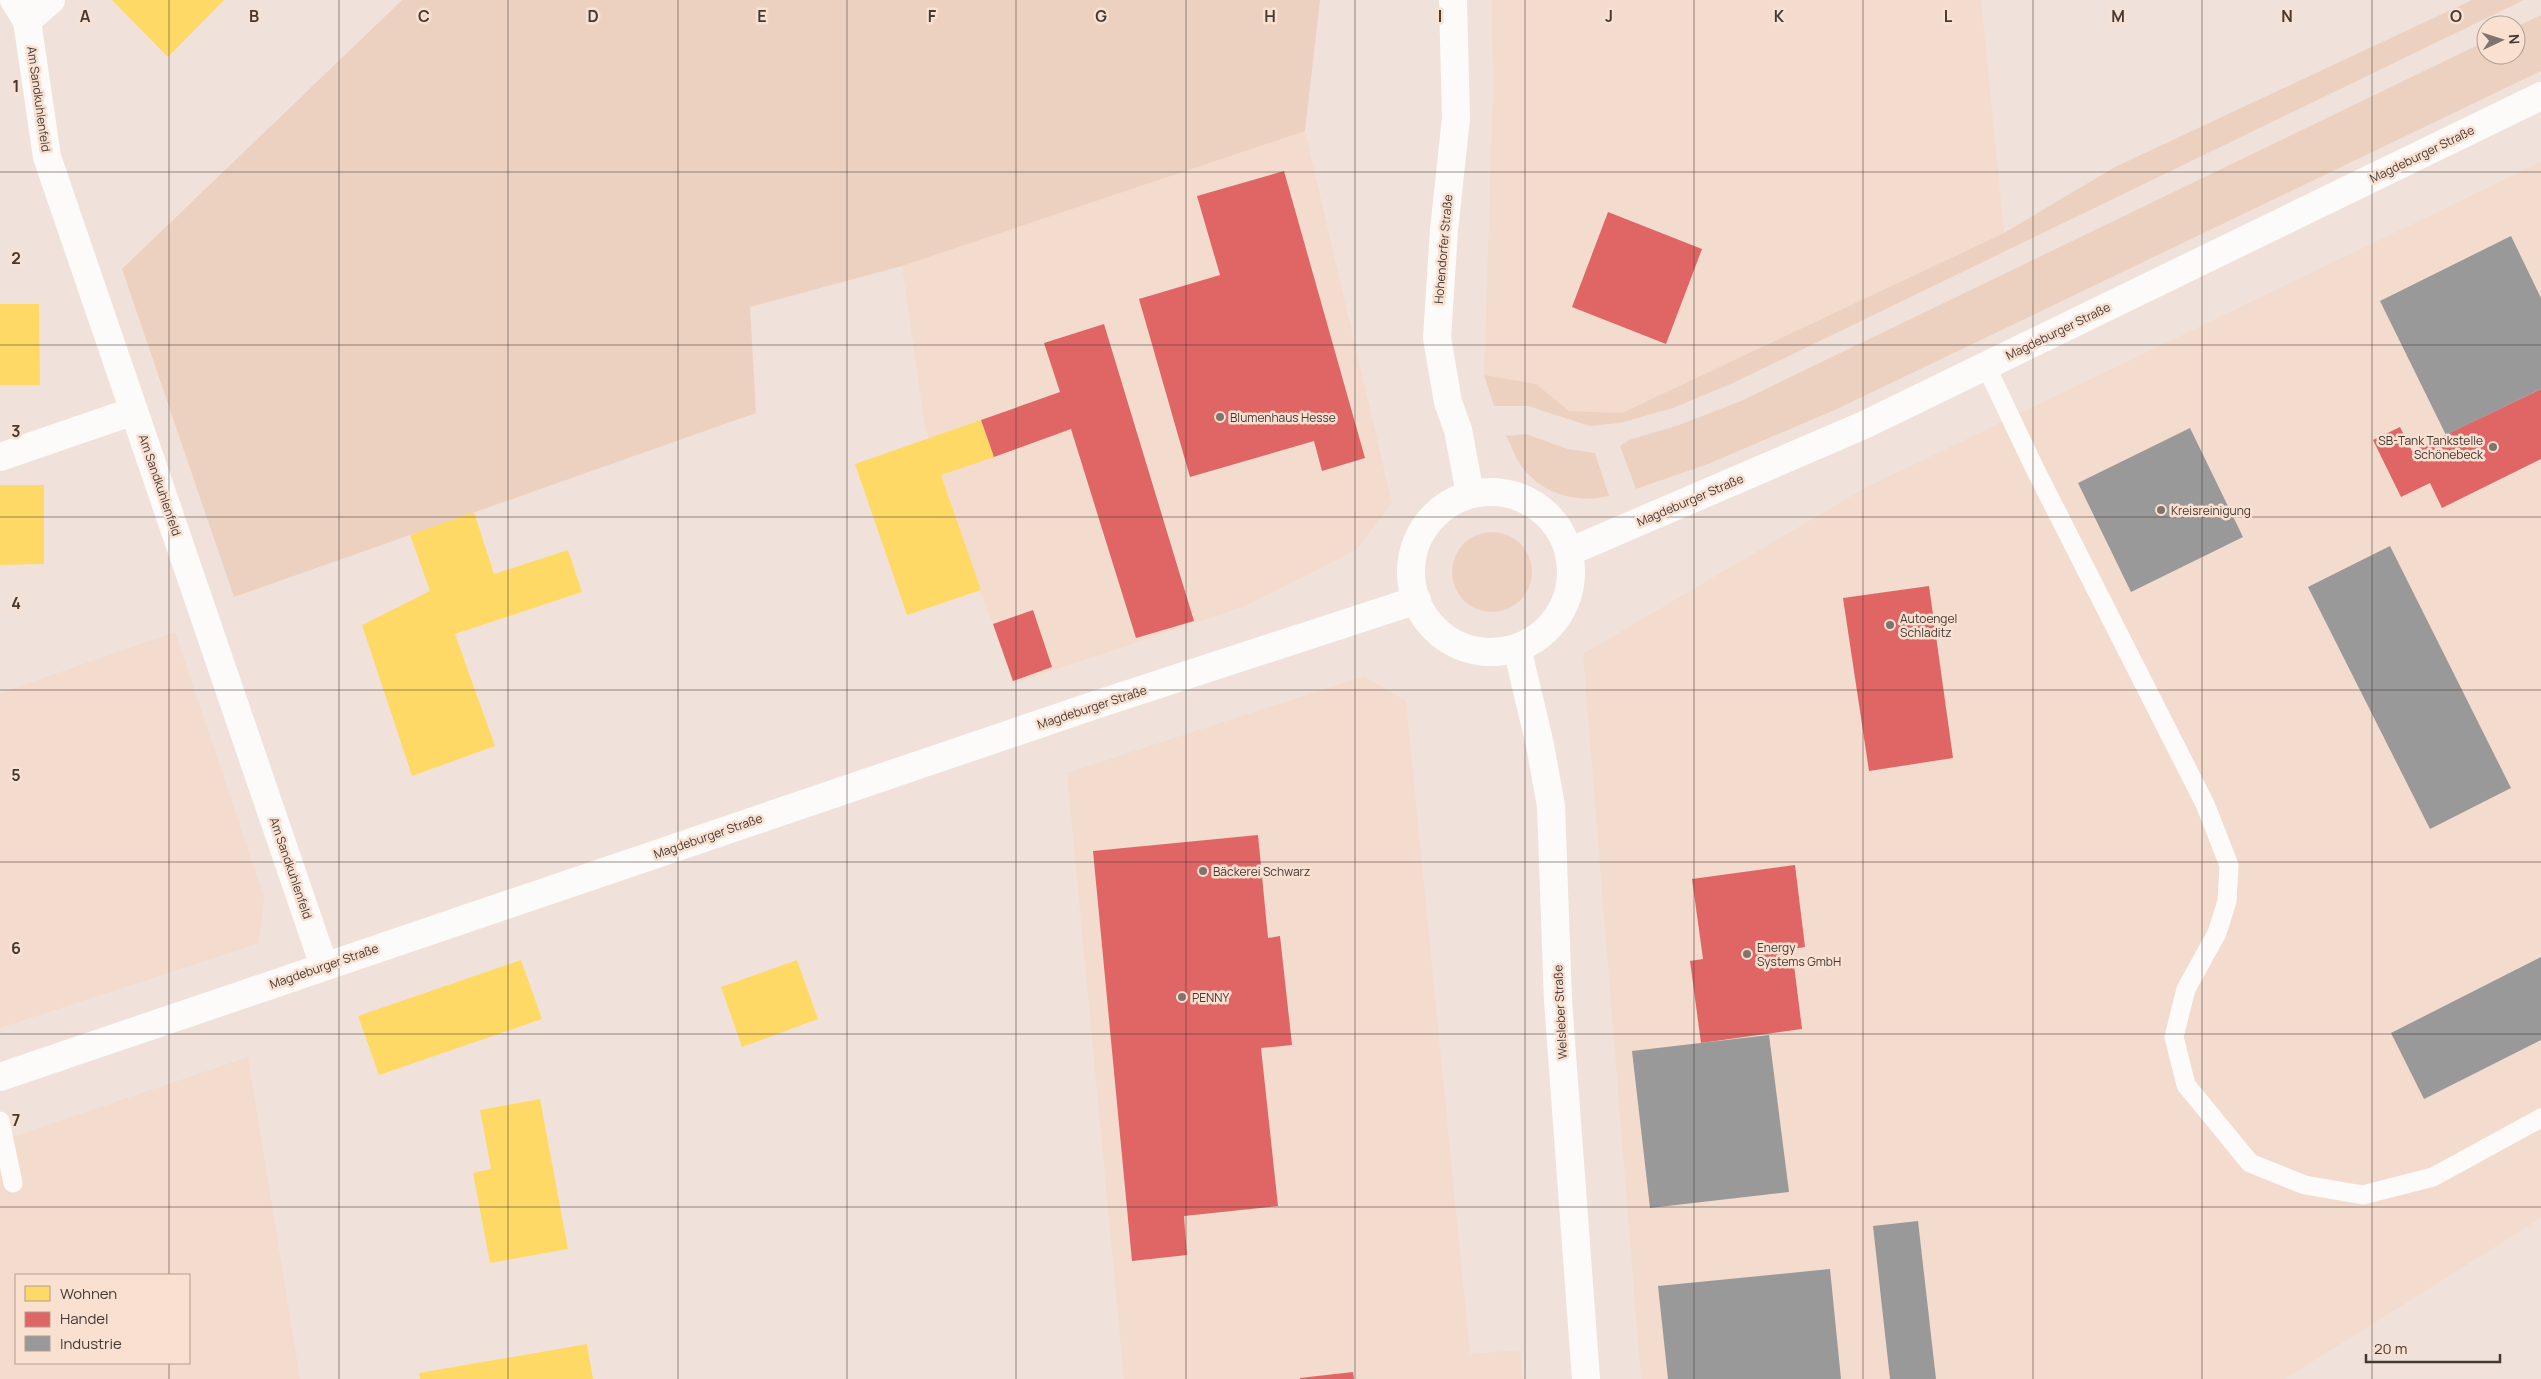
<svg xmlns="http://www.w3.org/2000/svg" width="2541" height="1379" viewBox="0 0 2541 1379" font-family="Manrope,sans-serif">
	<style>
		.built { fill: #f3dbcd; fill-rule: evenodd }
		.green { fill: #ecd1c1 }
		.homes { fill: #ffd966 }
		.shops { fill: #e06666 }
		.industry { fill: #999 }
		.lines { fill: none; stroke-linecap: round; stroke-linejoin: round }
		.service { stroke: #fdfbf9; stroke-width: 19 }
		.minor { stroke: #fdfbf9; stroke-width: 28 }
		.tertiary { stroke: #fdfbf9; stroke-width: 28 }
		.secondary { stroke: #fdfbf9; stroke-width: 28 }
		.grid { fill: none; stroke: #433933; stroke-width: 1; stroke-opacity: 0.55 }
		.poi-dot { fill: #80746d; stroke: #f9e0d1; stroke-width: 2 }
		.labels { text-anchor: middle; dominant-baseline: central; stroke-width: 5; stroke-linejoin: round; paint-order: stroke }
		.street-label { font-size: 12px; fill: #433933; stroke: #f9e0d1 }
		.poi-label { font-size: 12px; fill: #433933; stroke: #f9e0d1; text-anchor: start }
		.grid-label { font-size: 16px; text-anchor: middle; font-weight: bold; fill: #433933; stroke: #f9e0d1; stroke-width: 5; stroke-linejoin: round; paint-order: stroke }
	</style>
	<rect width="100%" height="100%" fill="#f0e2da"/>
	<!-- built -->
	<g class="built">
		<path d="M1492 0H1981L2004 233 1622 413 1569 411 1536 384 1484 375 1493 92Z"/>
		<path d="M1305 131 1392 503 1356 550 1245 606 1013 684 925 428 902 266Z"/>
		<path d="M2541 162V1218L2285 1379H1641L1583 654 1865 488Z"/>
		<path d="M175 632 264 897 259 943 0 1028V693Z"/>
		<path d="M1364 676 1406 701 1470 1354 1520 1350 1523 1379H1124L1067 773Z"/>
		<path d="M248 1057 300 1379H0V1141ZM16 1275H189V1363H16Z"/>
	</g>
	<!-- green -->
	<g class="green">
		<path d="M402 0H1320L1305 131 902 266 750 307 756 413 234 597 122 269Z"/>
		<path d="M2472 0H2524L1733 383 1673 408 1620 423 1590 426 1528 406H1494L1484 375 1536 384 1569 411 1622 413 2004 233 2115 167Z"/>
		<path d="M2541 15V71L1837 409 1708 464 1636 489 1620 446 1629 440 1679 425 1741 401 2486 41V55H2516V27Z"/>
		<path d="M1526 434 1568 449 1595 453 1609 496C1576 504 1539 493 1520 464 1514 455 1511 445 1506 436Z"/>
		<circle cx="1492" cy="572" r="40"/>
	</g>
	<!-- homes -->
	<g class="homes">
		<path d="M112 0H224L168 57Z"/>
		<path d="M0 304H39L40 385H0Z"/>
		<path d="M981 420 994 457 941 475 981 590 907 615 855 464Z"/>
		<path d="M0 485H44V564L0 565Z"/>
		<path d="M474 512 494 574 568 550 582 592 455 634 495 746 412 776 362 625 430 591 410 535Z"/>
		<path d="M521 960 542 1019 379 1075 358 1016Z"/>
		<path d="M797 960 818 1019 742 1047 721 987Z"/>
		<path d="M540 1099 568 1249 490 1263 473 1173 491 1169 480 1110Z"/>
		<path d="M587 1344 593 1379H420L419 1373Z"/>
	</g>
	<!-- shops -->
	<g class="shops">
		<path d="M1284 171 1365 458 1322 471 1314 441 1190 477 1139 299 1220 275 1197 196Z"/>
		<path d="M1608 212 1702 249 1666 344 1572 307Z"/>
		<path d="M1104 324 1194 621 1136 638 1071 429 994 457 981 420 1060 392 1044 343Z"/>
		<path d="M2541 389V459L2442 508 2430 483 2401 497 2373 440 2400 427 2412 451Z"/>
		<path d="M1929 586 1953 758 1869 771 1843 598Z"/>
		<path d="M1033 610 1052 667 1013 681 993 624Z"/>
		<path d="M1258 835 1268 938 1280 936 1292 1045 1261 1048 1278 1206 1184 1216 1187 1255 1132 1261 1093 851Z"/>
		<path d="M1795 865 1805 947 1792 949 1802 1029 1701 1043 1690 961 1703 959 1692 879Z"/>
		<path d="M1353 1372 1354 1379H1300V1378Z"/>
	</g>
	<!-- industry -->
	<g class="industry">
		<path d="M2511 236 2541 298V389L2446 435 2380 301Z"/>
		<path d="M2190 428 2243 537 2131 592 2078 483Z"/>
		<path d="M2390 546 2511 788 2430 829 2308 587Z"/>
		<path d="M2541 957V1040L2424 1099 2391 1033Z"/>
		<path d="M1769 1035 1789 1192 1650 1208 1632 1051Z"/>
		<path d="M1918 1221 1936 1379H1890L1873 1226Z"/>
		<path d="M1830 1269 1841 1379H1668L1658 1286Z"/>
	</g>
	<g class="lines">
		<!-- service -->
		<g class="service">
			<path d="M1986 366 2035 469 2205 804 2229 865 2227 901 2217 933 2186 989 2174 1037 2186 1085 2250 1163 2305 1185 2363 1195 2433 1177 2541 1118"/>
			<path d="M0 1121 13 1183"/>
		</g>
		<!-- minor -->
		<g class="minor">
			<path d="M14 0 27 21 47 157 324 966"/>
			<path d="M1453 0 1456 118 1444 230 1437 338 1448 402 1458 430 1470 494"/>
			<path d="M27 21 51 0"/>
			<path d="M0 457 134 411"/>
		</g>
		<!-- tertiary -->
		<path class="tertiary" d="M1517 648 1540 745 1551 806 1558 1001 1586 1379"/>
		<!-- secondary -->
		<g class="secondary">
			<circle cx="1491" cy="572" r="80"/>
			<path d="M1569 552 1864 425 2541 96"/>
			<path d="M0 1077 1098 704 1417 600"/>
		</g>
	</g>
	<!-- grid -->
	<path class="grid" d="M169 0V1275M339 0V1379M508 0V1379M678 0V1379M847 0V1379M1016 0V1379M1186 0V1379M1355 0V1379M1525 0V1379M1694 0V1379M1863 0V1379M2033 0V1379M2202 0V1379M2372 0V1379M0 172H2541M0 345H2541M0 517H2541M0 690H2541M0 862H2541M0 1034H2541M0 1207H2541M169 1363V1379"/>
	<!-- markers -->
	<g class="poi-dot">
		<circle cx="1220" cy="417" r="5"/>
		<circle cx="2493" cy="447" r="5"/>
		<circle cx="2161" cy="510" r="5"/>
		<circle cx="1890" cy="625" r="5"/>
		<circle cx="1203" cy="871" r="5"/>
		<circle cx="1747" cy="954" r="5"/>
		<circle cx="1182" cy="997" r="5"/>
	</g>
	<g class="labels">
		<!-- street labels -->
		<g class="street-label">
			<text transform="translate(39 99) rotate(82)">Am Sandkuhlenfeld</text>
			<text transform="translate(2422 154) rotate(-26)">Magdeburger Straße</text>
			<text transform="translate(1443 249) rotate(-85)">Hohendorfer Straße</text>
			<text transform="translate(2058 331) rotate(-26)">Magdeburger Straße</text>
			<text transform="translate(160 485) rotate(71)">Am Sandkuhlenfeld</text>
			<text transform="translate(1690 500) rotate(-23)">Magdeburger Straße</text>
			<text transform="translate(1092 707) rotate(-18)">Magdeburger Straße</text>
			<text transform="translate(708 836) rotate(-19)">Magdeburger Straße</text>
			<text transform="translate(291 868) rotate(71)">Am Sandkuhlenfeld</text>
			<text transform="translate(324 966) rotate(-19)">Magdeburger Straße</text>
			<text transform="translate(1560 1012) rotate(-93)">Welsleber Straße</text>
		</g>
		<!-- poi labels -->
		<g class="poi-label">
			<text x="1230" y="417">Blumenhaus Hesse</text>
			<text x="2483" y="440" text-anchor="end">SB-Tank Tankstelle<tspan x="2483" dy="14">Schönebeck</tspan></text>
			<text x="2171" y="510">Kreisreinigung</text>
			<text x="1900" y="618">Autoengel<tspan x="1900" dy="14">Schladitz</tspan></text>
			<text x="1213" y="871">Bäckerei Schwarz</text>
			<text x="1757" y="947">Energy<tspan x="1757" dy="14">Systems GmbH</tspan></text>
			<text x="1192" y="997">PENNY</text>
		</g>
	</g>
	<g class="grid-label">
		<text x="85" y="22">A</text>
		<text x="254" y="22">B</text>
		<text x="424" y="22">C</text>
		<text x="593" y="22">D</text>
		<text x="762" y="22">E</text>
		<text x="932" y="22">F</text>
		<text x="1101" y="22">G</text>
		<text x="1270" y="22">H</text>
		<text x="1440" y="22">I</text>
		<text x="1609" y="22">J</text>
		<text x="1779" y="22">K</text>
		<text x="1948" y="22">L</text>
		<text x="2118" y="22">M</text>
		<text x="2287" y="22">N</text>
		<text x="2456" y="22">O</text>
		<text x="16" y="92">1</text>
		<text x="16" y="264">2</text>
		<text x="16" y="437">3</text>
		<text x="16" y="609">4</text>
		<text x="16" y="781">5</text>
		<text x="16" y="954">6</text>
		<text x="16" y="1126">7</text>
	</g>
	<!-- legend -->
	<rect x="15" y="1274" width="175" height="90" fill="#f9e0d1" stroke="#b09d92"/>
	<rect x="25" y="1286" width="25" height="15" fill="#ffd966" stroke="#b09d92"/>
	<text x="60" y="1299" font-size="15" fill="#433933">Wohnen</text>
	<rect x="25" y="1312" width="25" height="15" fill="#e06666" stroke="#b09d92"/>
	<text x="60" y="1324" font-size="15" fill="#433933">Handel</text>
	<rect x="25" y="1336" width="25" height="15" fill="#999999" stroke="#b09d92"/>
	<text x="60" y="1349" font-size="15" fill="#433933">Industrie</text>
	<!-- north arrow -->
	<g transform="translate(2501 40) rotate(86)"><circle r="24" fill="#f9e0d1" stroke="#b09d92"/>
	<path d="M0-4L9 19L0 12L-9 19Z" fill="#80746d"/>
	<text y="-8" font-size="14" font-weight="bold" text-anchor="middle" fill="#433933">N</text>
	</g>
	<!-- scale -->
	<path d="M2366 1354v8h134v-8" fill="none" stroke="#433933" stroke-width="2.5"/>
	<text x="2374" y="1354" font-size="15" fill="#433933" stroke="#f9e0d1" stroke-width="4" paint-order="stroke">20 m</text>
</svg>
